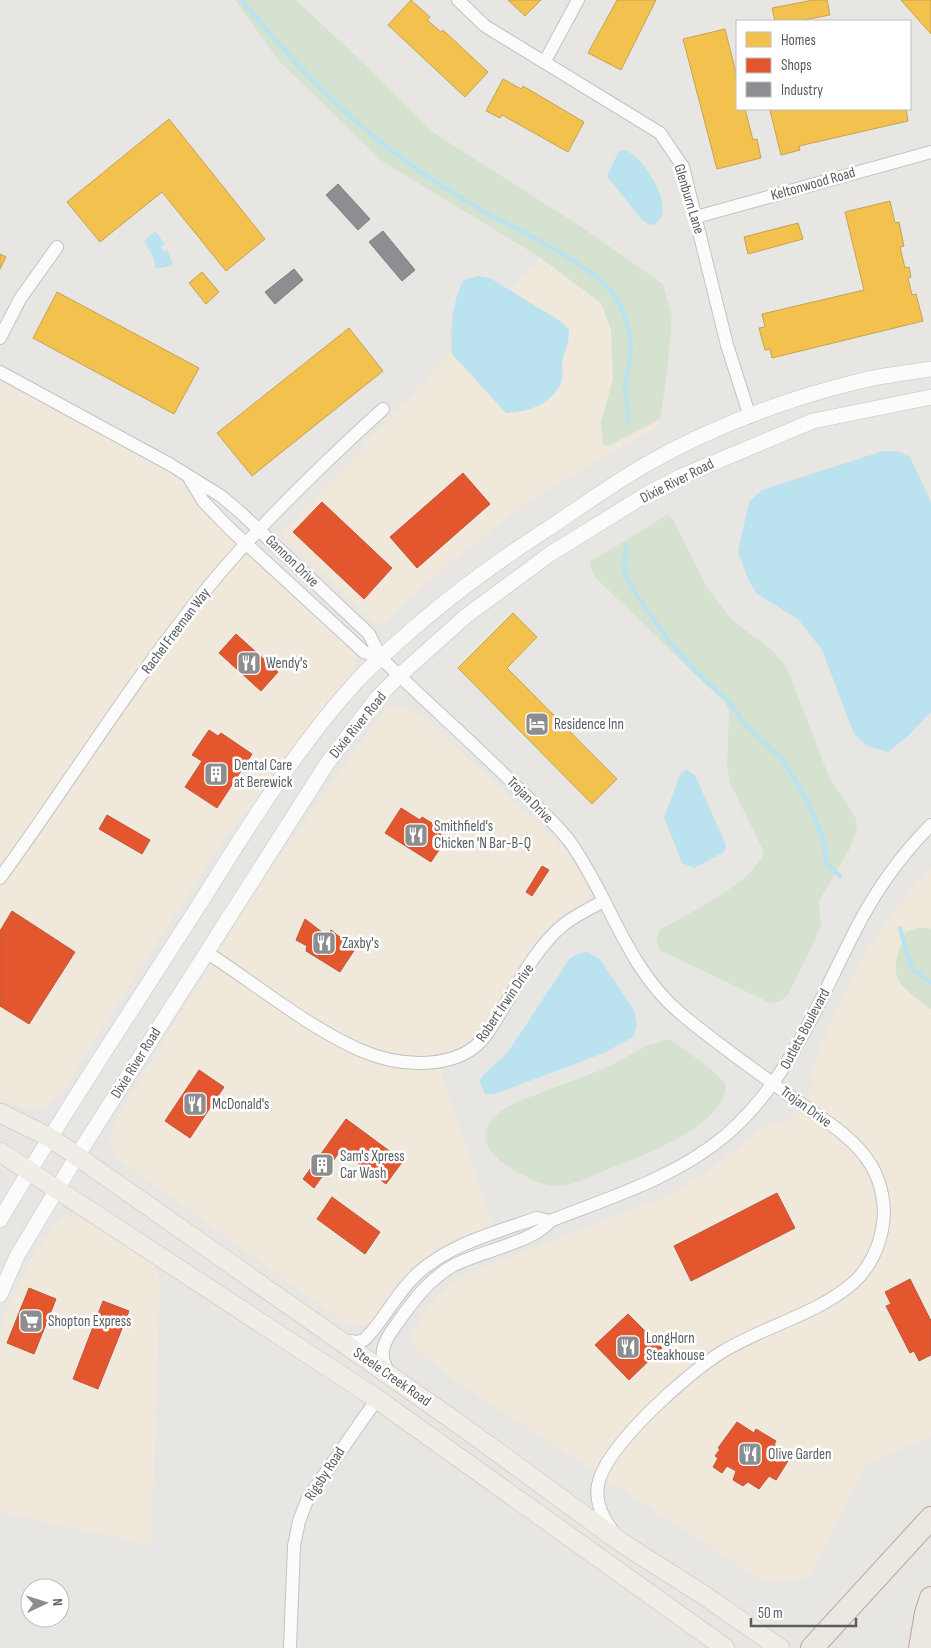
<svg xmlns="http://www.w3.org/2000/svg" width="931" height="1648" viewBox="0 0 931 1648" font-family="'Sofia Sans Condensed',sans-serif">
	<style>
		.commercial { fill: #f1e8dc }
		.green { fill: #d5e2d0 }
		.water { fill: #bae3ef }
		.homes { fill: #f2c14e; stroke: #c4a353 }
		.shops { fill: #e4572e; stroke: #ba593d }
		.industry { fill: #8d8d92; stroke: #7d7f83 }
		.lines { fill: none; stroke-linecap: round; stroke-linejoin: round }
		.stream { stroke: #bae3ef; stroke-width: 4.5 }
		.minor-casing { stroke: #c2c3c3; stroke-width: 14 }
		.tertiary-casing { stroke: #c2c3c3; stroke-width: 16 }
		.primary-casing { stroke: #cdc1b4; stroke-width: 20 }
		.motorway-casing { stroke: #bba795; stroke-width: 24 }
		.minor { stroke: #fcfbfb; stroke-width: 12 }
		.tertiary { stroke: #fcfbfb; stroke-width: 15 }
		.primary { stroke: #f0ece6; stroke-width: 19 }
		.motorway { stroke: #ece7e0; stroke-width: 22 }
		.labels { text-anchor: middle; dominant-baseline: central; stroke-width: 5; stroke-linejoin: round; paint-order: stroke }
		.street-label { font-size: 15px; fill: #595d60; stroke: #fff }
		.poi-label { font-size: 15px; fill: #595d60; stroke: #fff; text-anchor: start }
	</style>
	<rect width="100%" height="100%" fill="#e8e6e3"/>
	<!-- commercial -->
	<g class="commercial">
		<path d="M541 258 663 284 672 317 667 373 658 426 565 479 517 510 452 561 405 602 381 627 281 534Z"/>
		<path d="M0 381 163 468 176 477 218 523 352 651 356 662 351 677 308 728 261 795 224 838 60 1094 46 1106 37 1108 26 1109 0 1098Z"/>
		<path d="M393 706 411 710 427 721 537 822 565 849 588 883 591 893 587 900 558 918 538 937 496 1008 468 1044 435 1055 493 1228 468 1235 453 1243 373 1321 358 1326 348 1325 116 1157 110 1137 116 1119 257 889 367 733 384 712Z"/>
		<path d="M931 868V1436L866 1465 809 1577 764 1582 456 1381 414 1348 412 1336 419 1320 438 1295 464 1275 665 1197 703 1175 769 1123 776 1122 786 1124 813 1086 811 1076 816 1057 859 962 896 908Z"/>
		<path d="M69 1217H78L89 1221 155 1265 160 1282 151 1545 0 1512V1327L28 1263 53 1227 61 1220Z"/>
	</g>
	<!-- green -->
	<g class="green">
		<path d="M235 0H296L375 74 434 133 580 226 663 284 672 317 667 373 660 419 609 446 603 444 601 422 613 379 611 330 601 303 541 258 382 161 279 61Z"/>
		<path d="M667 515 673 519 708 589 732 620 773 651 787 668 829 777 856 818 857 827 850 848 819 901 821 927 788 995 780 1001 770 1003 660 950 656 940 660 930C689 912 752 885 764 852L731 785 727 767 729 711 726 704 595 577 590 567V562Z"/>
		<path d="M919 927 931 929V1009C894 982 887 977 906 932Z"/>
		<path d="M670 1039 711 1069 726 1085C725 1127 639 1157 606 1170 591 1176 572 1186 555 1186 544 1186 533 1180 523 1175 483 1155 467 1129 514 1103L606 1068 646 1046Z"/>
	</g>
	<!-- water -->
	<g class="water">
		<path d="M625 150C642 156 668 196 662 215 661 218 658 222 655 224L650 225 642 220 607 176 619 151Z"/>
		<path d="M155 231 165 244 161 247 164 252 168 251 173 265 156 269 153 257 144 241Z"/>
		<path d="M479 276 490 278 562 322 569 330C569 345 564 351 562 364 562 370 564 378 561 383 551 405 528 412 506 413L452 354C450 331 452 300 464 280Z"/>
		<path d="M883 451H897L910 457 931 502V712L907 737 888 752 867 746 854 734 822 650 798 619 757 594 748 579 738 552 749 502 762 490Z"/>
		<path d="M687 770 695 775 726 845 724 852 694 868 682 863 664 817 681 773Z"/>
		<path d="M586 951 600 959 635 1012 637 1026 633 1037 604 1053 495 1094H485L479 1080C487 1069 499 1062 508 1052L570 958Z"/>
	</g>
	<!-- homes -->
	<g class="homes">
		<path d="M411 0 430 17 427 20 441 32 443 30 488 72 465 97 388 25Z"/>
		<path d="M508 0H541L525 16Z"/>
		<path d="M617 0H656L621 70 588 53Z"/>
		<path d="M813 0H827L830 15 798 21H775L772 8Z"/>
		<path d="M901 0H931V34Z"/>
		<path d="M725 29 737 77V109H745L753 140 757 139 761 158 717 169 683 39Z"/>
		<path d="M503 79 521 89 523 86 584 122 568 152 502 115 500 118 486 111Z"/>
		<path d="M774 109H906L908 121 799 146 800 150 781 155 770 110Z"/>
		<path d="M169 119 265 239 226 271 162 192 100 242 67 202Z"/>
		<path d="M890 201 895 223 899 222 904 246 900 247 905 268 909 267 911 277 908 278 912 295 916 294 923 321 772 358 770 349 765 350 759 328 765 327 762 314 864 290 845 212Z"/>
		<path d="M798 223 803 239 748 254 744 237Z"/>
		<path d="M0 254 6 257 0 269Z"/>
		<path d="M202 272 219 292 206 304 189 283Z"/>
		<path d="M57 292 199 368 174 414 33 338Z"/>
		<path d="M349 328 383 371 252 476 217 433Z"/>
		<path d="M513 613 537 637 507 668 617 779 592 804 458 668Z"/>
	</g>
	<!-- shops -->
	<g class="shops">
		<path d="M463 473 490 504 417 568 390 537Z"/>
		<path d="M322 502 392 568 364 599 293 532Z"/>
		<path d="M236 634 278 672 261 691 219 653Z"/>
		<path d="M209 730 218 736 221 733 252 754 217 808 185 787 202 761 192 755Z"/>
		<path d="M401 808 420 820 422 817 440 828 438 832 447 838 431 862 385 833Z"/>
		<path d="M107 815 150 840 142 854 99 829Z"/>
		<path d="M542 866 549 870 532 896 526 892Z"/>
		<path d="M12 911 75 952 29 1024 0 1006V931Z"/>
		<path d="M305 919 327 936 331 930 355 949 340 972 306 951 307 946 296 940Z"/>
		<path d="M199 1070 224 1087 190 1138 165 1121Z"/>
		<path d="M346 1119 357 1127 314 1188 303 1179Z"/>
		<path d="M357 1127 403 1161 386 1184 340 1150Z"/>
		<path d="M777 1193 795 1228 691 1281 674 1246Z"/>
		<path d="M332 1197 380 1232 365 1254 317 1219Z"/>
		<path d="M910 1279 931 1321V1355L919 1361 914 1351 910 1353 886 1306 891 1304 885 1292Z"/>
		<path d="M29 1288 56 1299 34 1354 7 1343Z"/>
		<path d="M103 1301 129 1311 98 1389 73 1379Z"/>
		<path d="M628 1314 662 1348 629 1380 595 1345Z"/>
		<path d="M737 1422 754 1433 756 1429 776 1441 774 1445 785 1452 781 1458 788 1461 776 1480 769 1476 759 1489 748 1482 743 1486 733 1480 736 1471 727 1466 722 1473 713 1467 718 1458 715 1456 720 1449 718 1448Z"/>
	</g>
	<!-- industry -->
	<g class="industry">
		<path d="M338 184 370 219 358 230 326 195Z"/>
		<path d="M383 231 415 270 402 281 369 242Z"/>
		<path d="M294 269 303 280 275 304 265 292Z"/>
	</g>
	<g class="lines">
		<!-- stream -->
		<g class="stream">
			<path d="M242 0C293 64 350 123 418 170 439 184 460 198 482 210 518 232 603 267 620 305 628 320 633 343 630 360 629 368 625 377 625 386 625 398 629 411 629 423"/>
			<path d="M626 545 624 570 636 594 667 638 696 672 727 699 745 725 782 759 809 804 824 841 826 863 840 876"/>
			<path d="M900 928 912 969 931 983"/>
		</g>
		<!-- minor casing -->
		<g class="minor-casing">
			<g id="minor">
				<path d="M458 0 485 26 660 133 683 167 727 345 750 417"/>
				<path d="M545 61 578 0"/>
				<path d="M696 217 931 152"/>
				<path d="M0 338 20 299 57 247"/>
				<path d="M0 372 171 465 221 496 241 513 369 634 381 658C426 702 474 744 519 789 536 806 556 823 570 842 610 898 626 967 679 1012 716 1044 758 1072 797 1101 823 1119 854 1137 871 1165 881 1182 886 1204 883 1224 880 1246 870 1268 853 1283 816 1315 764 1326 722 1352 689 1372 605 1446 598 1485 595 1502 602 1517 612 1530"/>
				<path d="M190 479 203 501 229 528 364 652 381 658"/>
				<path d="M0 878C75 775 142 664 225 567 274 511 328 459 383 409"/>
				<path d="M206 952C256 984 306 1026 360 1050 398 1067 459 1072 486 1035 511 1000 529 954 562 926 574 916 590 908 604 901"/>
				<path d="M341 1340 357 1342 364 1340C384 1321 396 1293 417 1274 449 1244 497 1232 537 1218L550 1221"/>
				<path d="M390 1373C376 1356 384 1341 396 1325 412 1302 429 1279 454 1265 479 1252 536 1241 550 1221 611 1197 675 1178 726 1135 790 1080 818 1002 856 929 875 892 902 854 931 825"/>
				<path d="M290 1648 294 1546 299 1521 308 1498 377 1399"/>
			</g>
		</g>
		<!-- tertiary casing -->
		<g class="tertiary-casing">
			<g id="tertiary">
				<path d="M0 1220C60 1118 126 1019 190 919 242 838 291 753 356 682 369 667 385 654 399 641 446 599 493 564 546 530 579 508 611 485 645 465 711 427 786 399 860 381 883 375 907 373 931 369"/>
				<path d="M0 1295 17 1256 77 1156 328 762 377 698 399 676 466 616 550 554 647 494 682 476 813 421 931 397"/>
			</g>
		</g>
		<!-- primary casing -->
		<g class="primary-casing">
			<g id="primary">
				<path d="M0 1113 49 1137 77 1156 463 1427 622 1543 702 1594 780 1648"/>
				<path d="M0 1152 377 1399 725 1648"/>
			</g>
		</g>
		<!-- motorway casing -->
		<g class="motorway-casing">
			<g id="motorway">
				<path d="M812 1648 931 1518"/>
				<path d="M920 1648 926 1613 931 1598"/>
			</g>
		</g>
		<!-- minor -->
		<use href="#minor" class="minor"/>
		<!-- tertiary -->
		<use href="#tertiary" class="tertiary"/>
		<!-- primary -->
		<use href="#primary" class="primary"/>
		<!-- motorway -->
		<use href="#motorway" class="motorway"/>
	</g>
	<!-- icons -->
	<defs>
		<g id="restaurant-square" transform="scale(1.25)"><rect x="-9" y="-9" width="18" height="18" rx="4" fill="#8b8d8e" stroke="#fff"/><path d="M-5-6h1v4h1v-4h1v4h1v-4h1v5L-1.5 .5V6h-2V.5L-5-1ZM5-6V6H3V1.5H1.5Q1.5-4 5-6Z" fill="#fff"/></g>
		<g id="hotel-square" transform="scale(1.25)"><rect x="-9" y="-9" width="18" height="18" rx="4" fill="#8b8d8e" stroke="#fff"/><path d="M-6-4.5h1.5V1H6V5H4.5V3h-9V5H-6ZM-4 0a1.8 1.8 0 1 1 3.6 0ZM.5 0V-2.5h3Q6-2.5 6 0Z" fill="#fff"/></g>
		<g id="building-square" transform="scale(1.25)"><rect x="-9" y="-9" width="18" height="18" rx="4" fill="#8b8d8e" stroke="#fff"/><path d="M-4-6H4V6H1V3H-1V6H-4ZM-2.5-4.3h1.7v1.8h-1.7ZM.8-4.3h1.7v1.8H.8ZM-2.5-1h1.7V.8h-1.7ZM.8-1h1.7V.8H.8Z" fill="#fff"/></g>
		<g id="supermarket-square" transform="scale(1.25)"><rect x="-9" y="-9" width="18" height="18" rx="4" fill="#8b8d8e" stroke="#fff"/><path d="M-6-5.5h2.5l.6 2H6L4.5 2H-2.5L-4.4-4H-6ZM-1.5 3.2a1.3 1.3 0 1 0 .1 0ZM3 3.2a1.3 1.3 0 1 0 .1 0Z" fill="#fff"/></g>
	</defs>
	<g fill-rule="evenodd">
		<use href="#restaurant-square" x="249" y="663"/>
		<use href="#hotel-square" x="537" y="724"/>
		<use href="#building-square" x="216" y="774"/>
		<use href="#restaurant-square" x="416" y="835"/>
		<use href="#restaurant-square" x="324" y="943"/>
		<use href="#restaurant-square" x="195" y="1104"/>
		<use href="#building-square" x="322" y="1165"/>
		<use href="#supermarket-square" x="31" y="1321"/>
		<use href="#restaurant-square" x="628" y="1347"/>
		<use href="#restaurant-square" x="750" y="1454"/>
	</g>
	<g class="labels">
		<!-- street labels -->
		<g class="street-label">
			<text transform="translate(813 184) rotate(-16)">Keltonwood Road</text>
			<text transform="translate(689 199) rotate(73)">Glenburn Lane</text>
			<text transform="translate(677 481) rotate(-27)">Dixie River Road</text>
			<text transform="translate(292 561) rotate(44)">Gannon Drive</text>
			<text transform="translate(176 631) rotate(-53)">Rachel Freeman Way</text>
			<text transform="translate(358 725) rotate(-51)">Dixie River Road</text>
			<text transform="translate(530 800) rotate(45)">Trojan Drive</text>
			<text transform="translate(505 1003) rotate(-56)">Robert Irwin Drive</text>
			<text transform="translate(805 1029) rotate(-62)">Outlets Boulevard</text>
			<text transform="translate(136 1063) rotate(-58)">Dixie River Road</text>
			<text transform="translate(806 1107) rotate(36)">Trojan Drive</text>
			<text transform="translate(392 1377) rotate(35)">Steele Creek Road</text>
			<text transform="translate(325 1474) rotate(-57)">Rigsby Road</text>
		</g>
		<!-- poi labels -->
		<g class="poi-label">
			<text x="266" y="663">Wendy's</text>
			<text x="554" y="724">Residence Inn</text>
			<text x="234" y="765">Dental Care<tspan x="234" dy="17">at Berewick</tspan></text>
			<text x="434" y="826">Smithfield's<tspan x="434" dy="17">Chicken 'N Bar-B-Q</tspan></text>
			<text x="342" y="943">Zaxby's</text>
			<text x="212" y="1104">McDonald's</text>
			<text x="340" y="1156">Sam's Xpress<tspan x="340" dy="17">Car Wash</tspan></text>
			<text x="48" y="1321">Shopton Express</text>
			<text x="646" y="1338">LongHorn<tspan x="646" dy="17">Steakhouse</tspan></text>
			<text x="768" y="1454">Olive Garden</text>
		</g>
	</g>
	<!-- legend -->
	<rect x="736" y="20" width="175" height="90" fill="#ffffff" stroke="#bdbebf"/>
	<rect x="746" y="32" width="25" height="15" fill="#f2c14e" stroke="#bdbebf"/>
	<text x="781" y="45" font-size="15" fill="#595d60">Homes</text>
	<rect x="746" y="58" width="25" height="15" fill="#e4572e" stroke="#bdbebf"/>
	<text x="781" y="70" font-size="15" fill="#595d60">Shops</text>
	<rect x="746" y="82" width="25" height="15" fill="#8d8d92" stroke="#bdbebf"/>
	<text x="781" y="95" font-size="15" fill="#595d60">Industry</text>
	<!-- north arrow -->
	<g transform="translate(45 1603) rotate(86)"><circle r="24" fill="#ffffff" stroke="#bdbebf"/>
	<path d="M0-4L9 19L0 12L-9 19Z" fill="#8b8d8e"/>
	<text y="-8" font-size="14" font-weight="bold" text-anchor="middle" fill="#595d60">N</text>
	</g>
	<!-- scale -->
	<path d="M751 1618v8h105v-8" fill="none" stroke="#595d60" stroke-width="2.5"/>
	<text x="758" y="1618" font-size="15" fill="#595d60" stroke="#ffffff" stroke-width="4" paint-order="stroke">50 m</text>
</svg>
